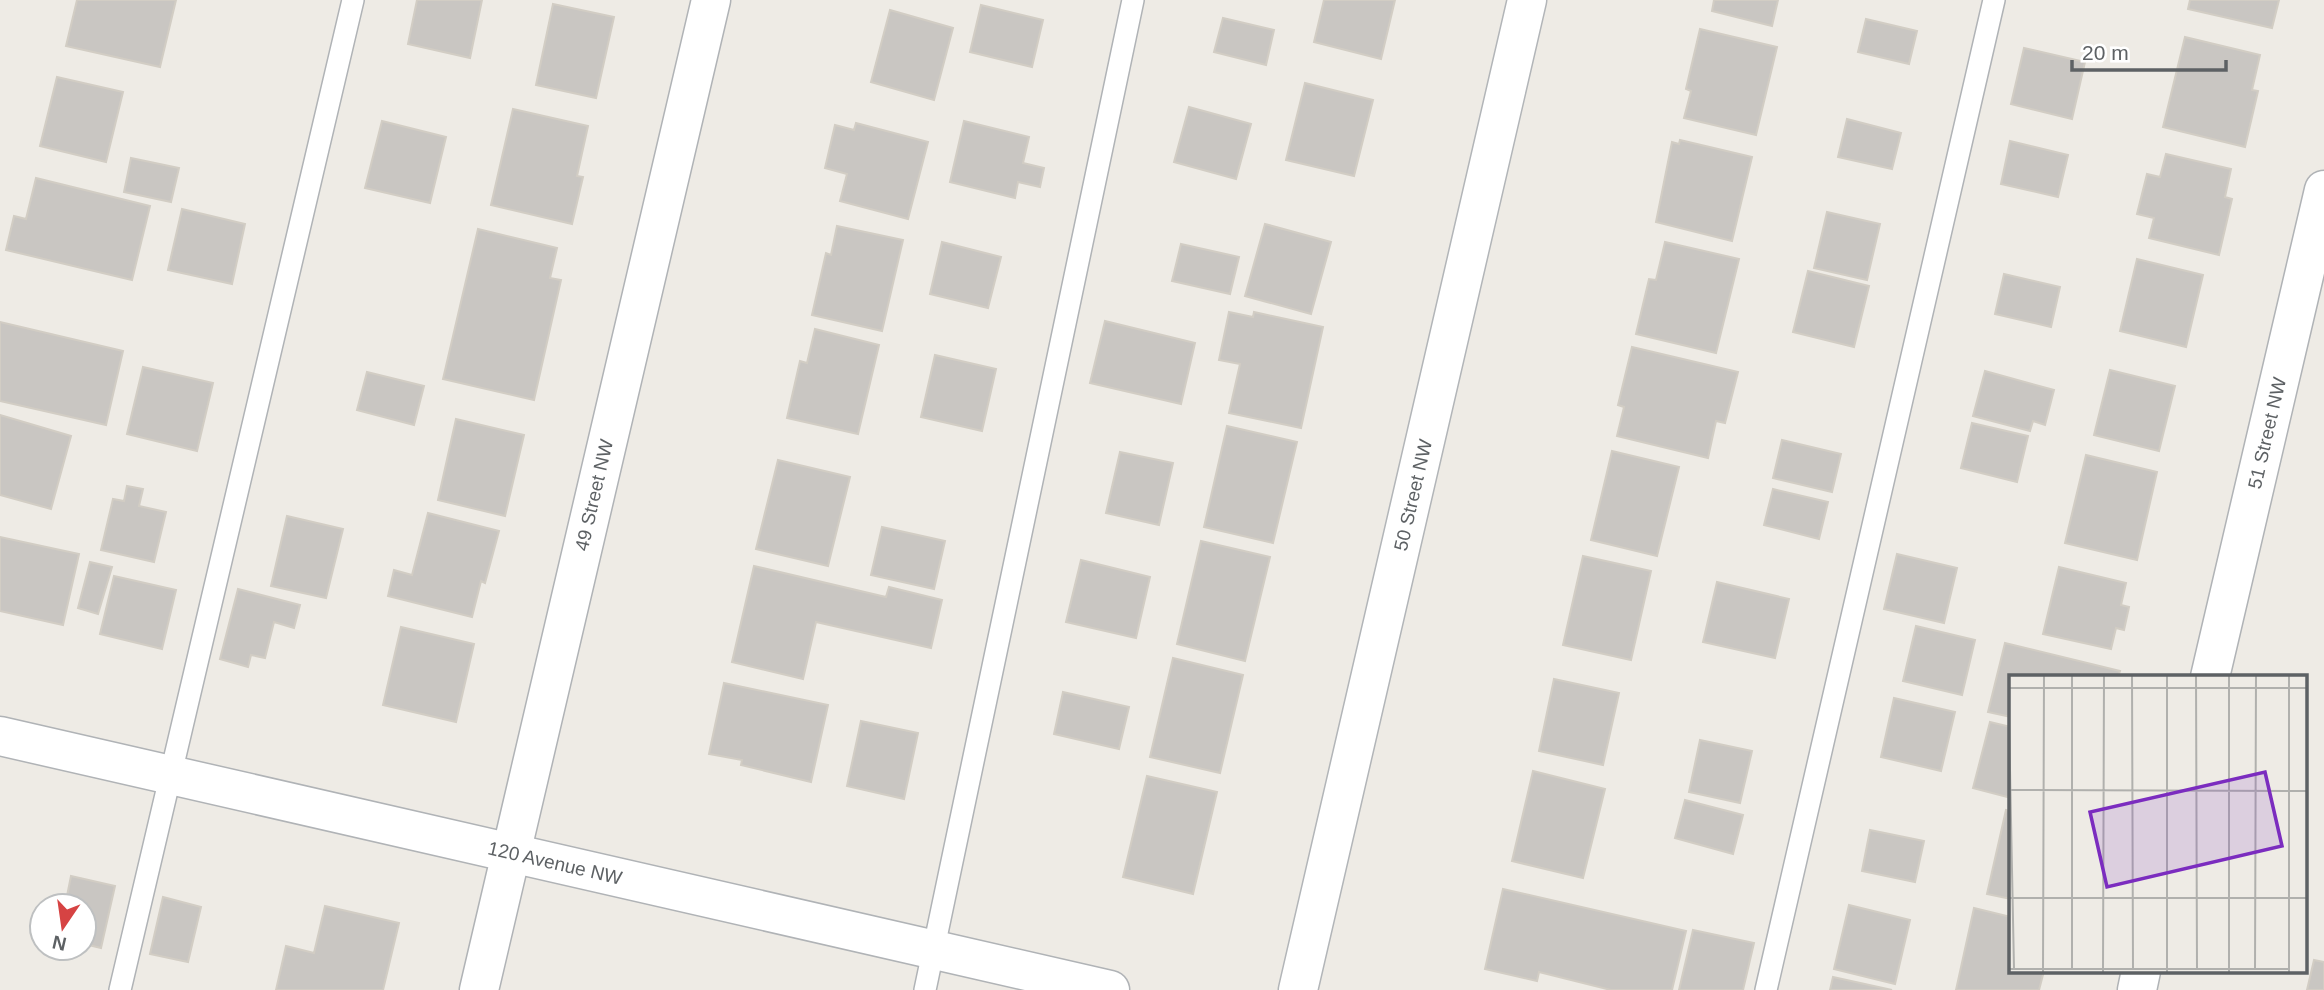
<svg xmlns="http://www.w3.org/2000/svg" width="2324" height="990" viewBox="0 0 2324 990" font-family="Arial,sans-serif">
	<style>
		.building { fill: #c9c6c2; stroke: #d2cdc4; stroke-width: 2 }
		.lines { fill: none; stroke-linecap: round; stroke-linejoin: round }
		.lane-casing { stroke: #b0b3b6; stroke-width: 24 }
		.street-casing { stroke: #b0b3b6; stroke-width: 41 }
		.secondary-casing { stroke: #b2b5b8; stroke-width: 41 }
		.lane { stroke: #fff; stroke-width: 21 }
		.street { stroke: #fff; stroke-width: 38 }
		.secondary { stroke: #fff; stroke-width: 38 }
		.labels { text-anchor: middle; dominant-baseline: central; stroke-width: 5; stroke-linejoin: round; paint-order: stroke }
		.street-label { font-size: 19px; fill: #5d6164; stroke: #fff }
		.inset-road { fill: none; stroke: #b0b0ad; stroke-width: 2 }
		.view { fill: #7b2cbf; fill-opacity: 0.15; stroke: #7b2cbf; stroke-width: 3.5 }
		.inset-edge { fill: none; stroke: #5d6164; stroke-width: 3.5 }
	</style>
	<rect width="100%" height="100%" fill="#eeebe5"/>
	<!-- building -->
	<g class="building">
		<path d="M77 0H176L160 67 66 46Z"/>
		<path d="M417 0H482L470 58 408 44Z"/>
		<path d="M1324 0H1395L1381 59 1314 42Z"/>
		<path d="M1714 0H1778L1772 26 1712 11Z"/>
		<path d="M2190 0H2279L2272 28 2188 9Z"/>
		<path d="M553 4 614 17 596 98 536 85Z"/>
		<path d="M981 5 1043 20 1032 67 970 52Z"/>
		<path d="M890 10 953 28 934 100 871 82Z"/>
		<path d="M1223 18 1274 30 1266 65 1214 52Z"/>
		<path d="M1866 19 1917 31 1909 64 1858 52Z"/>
		<path d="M1700 29 1777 47 1756 135 1684 118 1691 91 1686 89Z"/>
		<path d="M2185 37 2260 55 2252 90 2258 91 2245 147 2163 127Z"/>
		<path d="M2024 48 2085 62 2072 119 2011 104Z"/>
		<path d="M57 77 123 92 106 162 40 146Z"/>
		<path d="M1305 83 1373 100 1354 176 1286 160Z"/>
		<path d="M1189 107 1251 124 1236 179 1174 162Z"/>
		<path d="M513 109 588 126 577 176 583 177 572 224 491 205Z"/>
		<path d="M1847 119 1901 133 1892 169 1838 157Z"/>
		<path d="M382 121 446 137 430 203 365 188Z"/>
		<path d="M964 121 1029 137 1023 163 1044 168 1040 187 1018 182 1015 198 950 182Z"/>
		<path d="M856 123 928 142 908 219 840 201 847 174 825 168 835 125 854 130Z"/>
		<path d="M1680 140 1752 157 1732 241 1656 222 1672 142 1679 144Z"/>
		<path d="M2010 141 2068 155 2058 197 2001 184Z"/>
		<path d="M2166 154 2231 169 2225 197 2232 199 2219 255 2149 238 2154 218 2137 214 2147 174 2160 177Z"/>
		<path d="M131 158 179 168 171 202 124 192Z"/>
		<path d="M36 178 150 206 132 280 6 250 14 216 26 219Z"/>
		<path d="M182 209 245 224 232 284 168 270Z"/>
		<path d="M1827 212 1880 224 1867 280 1814 268Z"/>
		<path d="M1265 224 1331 242 1311 314 1245 296Z"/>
		<path d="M837 226 903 240 882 331 812 315 826 253 831 255Z"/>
		<path d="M478 229 557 248 550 278 561 280 534 400 443 379Z"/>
		<path d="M942 242 1001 257 988 308 930 294Z"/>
		<path d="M1665 242 1739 259 1716 353 1636 334 1649 279 1656 280Z"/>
		<path d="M1181 244 1239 257 1230 294 1172 281Z"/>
		<path d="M2137 259 2203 275 2186 347 2120 331Z"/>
		<path d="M1808 271 1869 286 1854 347 1793 332Z"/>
		<path d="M2004 274 2060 287 2051 327 1995 314Z"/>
		<path d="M1229 312 1253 317 1254 312 1323 327 1301 428 1229 413 1240 364 1219 360Z"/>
		<path d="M1105 321 1195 343 1181 404 1090 383Z"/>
		<path d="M0 322 123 351 106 425 0 401Z"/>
		<path d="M815 329 879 345 858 434 787 418 800 361 807 363Z"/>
		<path d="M1632 347 1738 372 1725 423 1716 421 1708 458 1617 436 1624 407 1618 405Z"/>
		<path d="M935 355 996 369 982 431 921 417Z"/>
		<path d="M143 367 213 383 197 451 127 434Z"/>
		<path d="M2110 370 2175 386 2159 451 2094 435Z"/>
		<path d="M1985 371 2054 390 2045 425 2033 421 2030 431 1973 416Z"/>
		<path d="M367 372 424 386 414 425 357 410Z"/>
		<path d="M0 415 71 436 51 509 0 495Z"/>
		<path d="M456 419 524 435 505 516 438 500Z"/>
		<path d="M1972 423 2028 436 2017 482 1961 468Z"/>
		<path d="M1227 426 1297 442 1273 543 1204 527Z"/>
		<path d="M1782 440 1841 454 1832 492 1773 478Z"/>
		<path d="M1612 451 1679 467 1657 556 1591 540Z"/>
		<path d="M1120 452 1173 463 1159 525 1106 513Z"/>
		<path d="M2086 455 2157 472 2137 560 2065 543Z"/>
		<path d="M778 460 850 477 828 566 756 549Z"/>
		<path d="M127 486 143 489 139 506 166 512 154 562 101 550 113 499 124 501Z"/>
		<path d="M1773 489 1828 502 1819 539 1764 525Z"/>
		<path d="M428 513 499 531 485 583 481 581 472 617 388 596 394 570 412 575Z"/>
		<path d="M287 516 343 529 326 598 271 586Z"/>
		<path d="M882 527 945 541 934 589 871 575Z"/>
		<path d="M0 537 79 554 63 625 0 611Z"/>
		<path d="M1201 541 1270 557 1245 661 1177 644Z"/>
		<path d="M1897 554 1957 568 1944 623 1884 609Z"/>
		<path d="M1583 556 1651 571 1631 660 1563 645Z"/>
		<path d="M1081 560 1150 577 1136 638 1066 622Z"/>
		<path d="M90 562 112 567 98 614 78 608Z"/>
		<path d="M754 566 886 597 889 587 942 600 931 648 816 622 803 679 732 662Z"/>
		<path d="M2059 567 2126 583 2121 605 2129 607 2124 630 2116 628 2111 649 2043 634Z"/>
		<path d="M114 576 176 590 162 649 100 634Z"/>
		<path d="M1717 582 1789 599 1775 658 1703 642Z"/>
		<path d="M238 589 300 605 294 628 274 622 265 658 251 655 248 667 220 659Z"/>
		<path d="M1916 626 1975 640 1962 695 1903 681Z"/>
		<path d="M401 627 474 644 456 722 383 705Z"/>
		<path d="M2005 643 2120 671 2118 677H2011V717L1988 712Z"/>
		<path d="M1173 658 1243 675 1220 773 1150 757Z"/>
		<path d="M1554 679 1619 693 1603 765 1539 751Z"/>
		<path d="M724 683 828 705 811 782 741 765 742 760 709 754Z"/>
		<path d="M1063 692 1129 707 1119 749 1054 734Z"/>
		<path d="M1894 698 1955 712 1941 771 1881 757Z"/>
		<path d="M861 721 918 733 904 799 847 786Z"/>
		<path d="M1990 722 2011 727V798L1973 788Z"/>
		<path d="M1700 740 1752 751 1740 803 1689 792Z"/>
		<path d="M1533 771 1605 789 1583 878 1512 861Z"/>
		<path d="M1147 776 1217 792 1193 894 1123 877Z"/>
		<path d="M1685 800 1743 815 1733 854 1675 838Z"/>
		<path d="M2006 810 2011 811V899L1987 894Z"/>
		<path d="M1870 830 1924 841 1915 882 1862 871Z"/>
		<path d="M71 876 115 886 101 948 84 944V906H65Z"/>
		<path d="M1503 889 1686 931 1672 990H1611L1539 972 1537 981 1485 969Z"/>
		<path d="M163 897 201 907 188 962 150 954Z"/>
		<path d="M1849 905 1910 920 1895 984 1834 969Z"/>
		<path d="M325 906 399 923 383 990H276L286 946 314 953Z"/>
		<path d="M1974 908 2011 917V971H2044L2039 990H1956Z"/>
		<path d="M1693 930 1754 943 1743 990H1679Z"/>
		<path d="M2314 960 2324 962V990H2307Z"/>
		<path d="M1833 977 1892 990H1830Z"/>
	</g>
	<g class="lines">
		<!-- lane casing -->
		<g class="lane-casing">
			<g id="lane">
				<path d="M120 990 353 0"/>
				<path d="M925 990 1133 0"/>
				<path d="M1766 990 1994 0"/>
			</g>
		</g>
		<!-- street casing -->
		<g class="street-casing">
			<g id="street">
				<path d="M2210 677 2324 190"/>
				<path d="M0 736 1110 990"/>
				<path d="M479 990 711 0"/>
				<path d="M2137 990 2141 971"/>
			</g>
		</g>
		<!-- secondary casing -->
		<g class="secondary-casing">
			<path id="secondary" d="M1298 990 1527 0"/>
		</g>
		<!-- lane -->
		<use href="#lane" class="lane"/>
		<!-- street -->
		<use href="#street" class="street"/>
		<!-- secondary -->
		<use href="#secondary" class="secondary"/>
	</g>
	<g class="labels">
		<!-- street labels -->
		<g class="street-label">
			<text transform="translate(2267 433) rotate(-77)">51 Street NW</text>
			<text transform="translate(594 495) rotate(-77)">49 Street NW</text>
			<text transform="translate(1413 495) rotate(-77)">50 Street NW</text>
			<text transform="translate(555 863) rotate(13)">120 Avenue NW</text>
		</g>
	</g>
	<!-- overview -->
	<g transform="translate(2009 675)">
		<rect width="298" height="298" fill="#eeebe5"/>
		<path class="inset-road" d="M123 0 124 294M187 0 188 294M0 13H298M0 45 5 294M0 115 298 116M0 223H298M0 294H280M63 294V0M246 294 247 0M34 297 35 0M94 297 95 0M158 297V0M220 297V0M280 297V0"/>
		<path class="view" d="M256 97 273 171 98 212 81 137Z"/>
		<rect width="298" height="298" class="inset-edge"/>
	</g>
	<!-- north arrow -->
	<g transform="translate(63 927) rotate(193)"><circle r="33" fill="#ffffff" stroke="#bec0c1" stroke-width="2"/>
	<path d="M0-5L12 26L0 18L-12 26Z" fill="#d64343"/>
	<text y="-10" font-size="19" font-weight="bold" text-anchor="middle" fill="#5d6164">N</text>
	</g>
	<!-- scale -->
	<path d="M2072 60v10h154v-10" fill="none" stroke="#5d6164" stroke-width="3.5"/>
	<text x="2082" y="60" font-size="21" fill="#5d6164" stroke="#ffffff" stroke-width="5" paint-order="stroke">20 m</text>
</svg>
